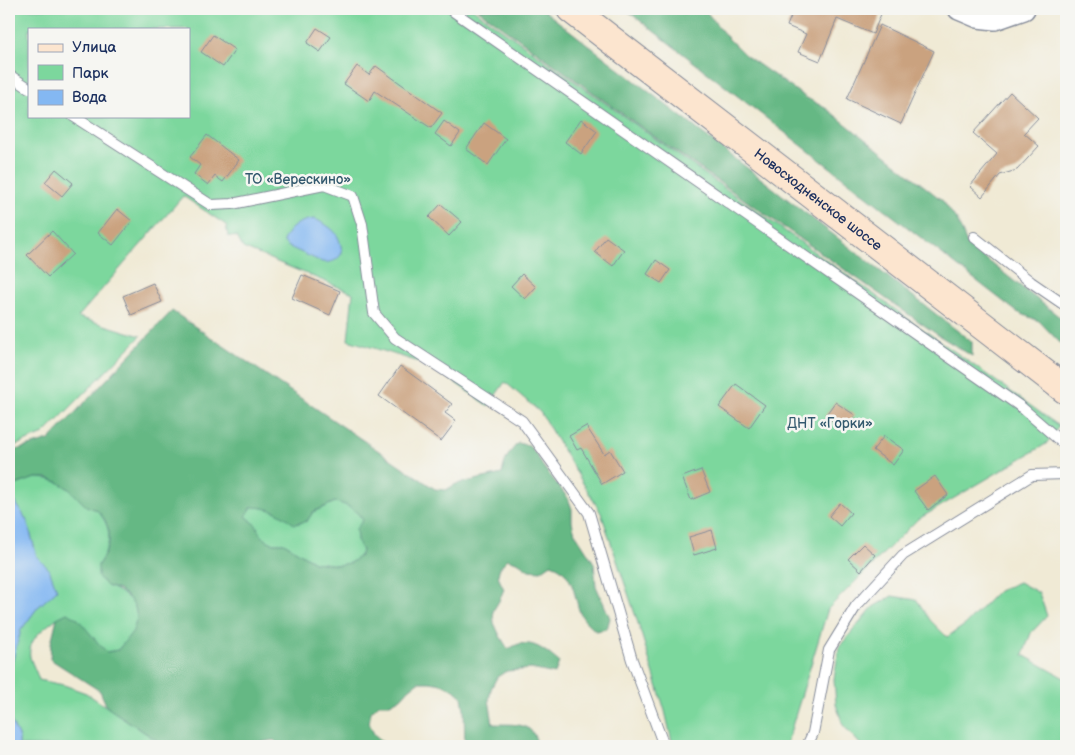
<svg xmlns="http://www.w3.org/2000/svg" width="1075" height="755" viewBox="0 0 1075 755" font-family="'Balsamiq Sans',sans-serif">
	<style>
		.green { fill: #7cd79d; stroke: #4c837e; fill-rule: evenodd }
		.forest { fill: #65b884; stroke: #407471; fill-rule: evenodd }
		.water { fill: #84b8f2; stroke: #5074a8 }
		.building { fill: #caa27f }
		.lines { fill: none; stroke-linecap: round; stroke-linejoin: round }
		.service-casing { stroke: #868c9a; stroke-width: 12 }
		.minor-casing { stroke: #868c9a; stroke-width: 24 }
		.secondary-casing { stroke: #868c9a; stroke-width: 30 }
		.service { stroke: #fff; stroke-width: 10 }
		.minor { stroke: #fff; stroke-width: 21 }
		.secondary { stroke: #fce5cf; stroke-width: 28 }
		.labels { text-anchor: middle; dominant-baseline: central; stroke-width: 5; stroke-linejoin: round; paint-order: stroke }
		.park-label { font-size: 14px; fill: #33596e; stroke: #f6f6f2 }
		.street-label { font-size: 14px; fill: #1b2f5e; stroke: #f6f6f2 }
	</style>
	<rect width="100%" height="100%" fill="#f6f6f2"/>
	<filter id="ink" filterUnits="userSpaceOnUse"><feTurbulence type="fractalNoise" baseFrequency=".02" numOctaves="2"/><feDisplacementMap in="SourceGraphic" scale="10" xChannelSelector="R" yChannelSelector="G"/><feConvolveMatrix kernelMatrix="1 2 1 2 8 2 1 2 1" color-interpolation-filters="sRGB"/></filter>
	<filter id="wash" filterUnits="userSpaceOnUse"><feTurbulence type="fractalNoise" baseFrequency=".0096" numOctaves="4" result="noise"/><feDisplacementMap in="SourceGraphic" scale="20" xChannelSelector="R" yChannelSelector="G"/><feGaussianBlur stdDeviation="1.12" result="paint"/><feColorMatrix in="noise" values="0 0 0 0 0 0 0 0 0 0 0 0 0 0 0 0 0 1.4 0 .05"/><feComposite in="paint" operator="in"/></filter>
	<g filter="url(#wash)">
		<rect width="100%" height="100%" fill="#f0ead5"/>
		<!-- green -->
		<g class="green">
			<path d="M9 9H473L1059 426 1046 444 917 520 828 609 786 746H673L665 711 637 620 601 513 540 412 505 382 488 406 432 366 348 340 353 293 243 248 237 237 228 236 226 225 183 196 78 317 141 336 44 434 9 448ZM29 29H189V116H29Z"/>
			<path d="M35 478C49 478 61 481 71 491 76 495 80 501 85 505 88 507 93 507 96 509 99 511 101 515 103 518 114 535 108 550 98 565L107 586C127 594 145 606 133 631 130 638 123 644 118 650L107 652 99 644 57 618C45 628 27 639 30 657 32 664 37 673 39 680L64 685 86 693 165 746H19V738L9 717V674L21 630 38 607 56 590 49 569 37 557 27 521 10 493 13 486Z"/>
			<path d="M335 502C348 505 355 509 363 520L357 540 362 551 360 556 350 563 338 565 314 562 284 543H272L262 537 256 525 246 516 252 506C272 508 279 512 295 524L307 521 313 512Z"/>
			<path d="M1019 582 1039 593 1047 616 1031 633 1023 655 1066 679V746H862L843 725 836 704 834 679 839 647 873 607 892 596 917 600 930 620 947 637 965 625 998 591Z"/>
		</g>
		<!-- forest -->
		<g class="forest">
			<path d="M477 9H542L972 342V356L938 335 652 135Z"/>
			<path d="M625 9H704L726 36 745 55 805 97 827 109 943 201 958 222 967 244 1066 322V349L1039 321 1017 312Z"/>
			<path d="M172 311 435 489 446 490 456 484 502 474C505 459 507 455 518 443L529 446 537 455 542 465 568 498 572 509V522L575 533 594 563 596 586 610 618 607 629 596 631C590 626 584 621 580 613 575 599 574 579 561 569 559 567 554 565 551 564L541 571 529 570 519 563 508 559C496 570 496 575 504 589L499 601 493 611 494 623 500 636 508 649C511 648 515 645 519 644 535 641 547 652 559 662L555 674 531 669 507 671 497 677 491 689 489 700 493 724C512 725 535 720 537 746H465L464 709 462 697 453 689 442 684 430 682H418L409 689 401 698 390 704H379L371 712 369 723 374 734 387 746H280L274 740 251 744 247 746H165L107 707 100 691 50 659 51 643 57 618 67 613 77 618 99 644 107 652 118 650 133 631 137 618 135 607 128 597 119 590 107 586 98 577V565L105 554 109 543V531L105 520 97 510 86 506 69 489 58 482 47 478H35L13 486 10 493 9 492V452L49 440ZM335 502C348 505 355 509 363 520L356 529 357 540 362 551 360 556 350 563 338 565 314 562 284 543H272L262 537 256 525 246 516 252 507C272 508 279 512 294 524L307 521 313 512Z"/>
		</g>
		<!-- water -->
		<g class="water">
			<path d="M315 219C333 228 340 233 342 253 337 261 332 263 322 262L287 246 283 241C289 227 300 220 315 219Z"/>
			<path d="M9 493H10L27 521 37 557 49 569 57 590 38 607 21 630 9 674Z"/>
			<path d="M9 717 19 738V746H9Z"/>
		</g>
		<g id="blocks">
			<!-- building -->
			<g class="building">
				<path d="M794 9H883L873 34 837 19 820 61 798 52 806 34 787 26Z"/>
				<path d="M880 25 934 51 901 124 847 99Z"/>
				<path d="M317 28 331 37 320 52 307 43Z"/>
				<path d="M213 35 235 50 223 67 201 52Z"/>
				<path d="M357 66 369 75 376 66 442 113 431 128 375 91 369 101 344 84Z"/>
				<path d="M1010 92 1038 118 1024 133 1039 146 1017 170 1000 175 982 197 970 186 997 154 973 133Z"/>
				<path d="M581 119 597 131 581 154 565 142Z"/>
				<path d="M444 121 460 133 451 146 435 134Z"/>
				<path d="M484 123 506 139 488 165 466 149Z"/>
				<path d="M207 135 239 160 223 182 215 176 208 185 194 174 200 165 190 157Z"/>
				<path d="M56 169 73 183 62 196 45 182Z"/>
				<path d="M441 204 462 222 449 236 429 217Z"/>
				<path d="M117 209 132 221 113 245 98 233Z"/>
				<path d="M52 231 73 254 48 277 27 255Z"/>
				<path d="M606 237 624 250 613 266 595 252Z"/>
				<path d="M656 260 670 270 661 283 647 274Z"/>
				<path d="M522 274 536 287 525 299 511 286Z"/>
				<path d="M302 275 340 291 330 315 292 298Z"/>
				<path d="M153 283 162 302 131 315 123 296Z"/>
				<path d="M400 366 452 404 445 413 456 421 441 441 379 396Z"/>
				<path d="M736 384 765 405 749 428 719 407Z"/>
				<path d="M835 402 855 415 845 430 825 416Z"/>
				<path d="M586 426 604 454 610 450 623 471 602 484 581 448 577 450 569 436Z"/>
				<path d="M884 436 904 450 893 465 873 450Z"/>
				<path d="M701 470 710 492 691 500 682 477Z"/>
				<path d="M935 476 948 495 928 510 914 491Z"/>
				<path d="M840 503 851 513 840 526 829 516Z"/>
				<path d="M712 530 717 548 694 555 689 537Z"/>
				<path d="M863 544 875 555 861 571 848 559Z"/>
			</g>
		</g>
	</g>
	<g filter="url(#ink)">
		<use href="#blocks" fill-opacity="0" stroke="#868c9a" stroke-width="1"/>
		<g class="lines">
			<!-- service casing -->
			<g class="service-casing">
				<g id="service">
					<path d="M450 9 1021 407 1066 446"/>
					<path d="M9 75 29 88"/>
					<path d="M73 116 211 205 232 204 324 185 353 196 362 224 374 313 395 338 522 421 589 513 632 660 664 746"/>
					<path d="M974 237 1031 282 1066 306"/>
					<path d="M807 746 813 733 829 650 856 606 903 555 1032 475 1066 474"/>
				</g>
			</g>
			<!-- minor casing -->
			<g class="minor-casing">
				<path id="minor" d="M959 9 978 17 995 19 1024 9"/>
			</g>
			<!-- secondary casing -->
			<g class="secondary-casing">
				<g id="secondary">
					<path id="s1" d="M571 9 1066 390"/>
				</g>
			</g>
			<!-- service -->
			<use href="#service" class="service"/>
			<!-- minor -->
			<use href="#minor" class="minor"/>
			<!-- secondary -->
			<use href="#secondary" class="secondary"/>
		</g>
	</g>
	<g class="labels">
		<!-- park labels -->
		<g class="park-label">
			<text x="298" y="179">ТО «Верескино»</text>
			<text x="830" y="423">ДНТ «Горки»</text>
		</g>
		<!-- street labels -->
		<g class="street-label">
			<text stroke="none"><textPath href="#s1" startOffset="312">Новосходненское шоссе</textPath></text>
		</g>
	</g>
	<!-- margin -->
	<rect width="1075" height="755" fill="none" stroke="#f6f6f2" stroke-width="30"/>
	<!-- legend -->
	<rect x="28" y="28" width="162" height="90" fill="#f6f6f2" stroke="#9ea6b7"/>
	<rect x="38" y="44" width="25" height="8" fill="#fce5cf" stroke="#9ea6b7"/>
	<text x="72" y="52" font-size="15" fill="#1b2f5e">Улица</text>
	<rect x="38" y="65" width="25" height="15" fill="#7cd79d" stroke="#9ea6b7"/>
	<text x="72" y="78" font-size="15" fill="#1b2f5e">Парк</text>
	<rect x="38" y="90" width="25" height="15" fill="#84b8f2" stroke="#9ea6b7"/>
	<text x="72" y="102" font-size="15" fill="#1b2f5e">Вода</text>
</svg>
